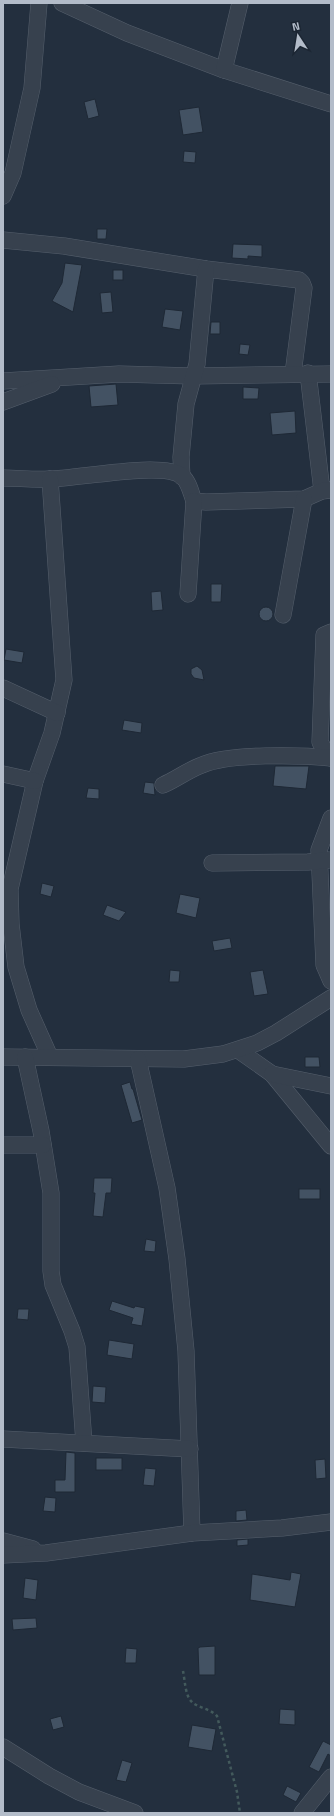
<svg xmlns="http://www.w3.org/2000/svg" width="334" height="1816" viewBox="0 0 334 1816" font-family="'Titillium Web',sans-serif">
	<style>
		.building { fill: #435263; stroke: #1e2835 }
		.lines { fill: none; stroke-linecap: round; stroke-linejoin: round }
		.minor-casing { stroke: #555f6c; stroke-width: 17 }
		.path { stroke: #435a5c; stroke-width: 2.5; stroke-dasharray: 3 3; stroke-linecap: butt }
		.minor { stroke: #37414e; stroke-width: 16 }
	</style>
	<rect width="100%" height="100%" fill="#232f3e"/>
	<!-- building -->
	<g class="building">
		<path d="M95 99 99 116 88 119 84 102Z"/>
		<path d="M199 107 203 132 183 135 179 110Z"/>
		<path d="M184 151 196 152 195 163 183 162Z"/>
		<path d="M97 229H107L106 239H97Z"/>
		<path d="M233 244 262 245V257L248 256V259L232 258Z"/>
		<path d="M65 263 82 265 73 312 52 301 62 283Z"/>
		<rect x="113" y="270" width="10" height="10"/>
		<path d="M111 292 113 312 102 313 100 293Z"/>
		<path d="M165 309 183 311 180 330 162 327Z"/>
		<path d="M211 322H220V334H210Z"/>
		<path d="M240 344 250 345 248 355 239 354Z"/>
		<path d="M116 384 118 405 91 407 89 386Z"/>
		<path d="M243 387 259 388 258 399H243Z"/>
		<path d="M295 411 296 433 272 435 270 413Z"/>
		<path d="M211 584H222L221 602H211Z"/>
		<path d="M161 591 163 610 152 611 151 592Z"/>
		<circle cx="266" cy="614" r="7"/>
		<path d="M6 649 24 652 22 663 4 660Z"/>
		<path d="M197 666 202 670 204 680 194 678 191 674V669Z"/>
		<path d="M124 720 142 723 141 733 122 730Z"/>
		<path d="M275 766H309L306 789 273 786Z"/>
		<path d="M145 782 154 783 155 795 143 793Z"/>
		<path d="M88 788 99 789V799L86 798Z"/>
		<path d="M42 883 54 886 51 897 40 894Z"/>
		<path d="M180 894 200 898 196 918 176 913Z"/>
		<path d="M107 905 126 912 119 921 103 915Z"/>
		<path d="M230 938 232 948 214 951 212 941Z"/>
		<path d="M170 970 180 971 179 982H169Z"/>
		<path d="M263 970 268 994 254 996 250 972Z"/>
		<path d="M305 1057H319L320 1067H305Z"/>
		<path d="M130 1082 132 1089H133L142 1120 132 1123 121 1085Z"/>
		<path d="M94 1178H112L111 1193H106L103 1217 93 1216 95 1193H93Z"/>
		<rect x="299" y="1189" width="21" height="10"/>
		<path d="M146 1239 156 1241 155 1252 144 1251Z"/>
		<path d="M112 1301 134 1308 135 1306 145 1308 142 1326 131 1324 133 1318 109 1310Z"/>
		<path d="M18 1309H29L28 1320 17 1319Z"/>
		<path d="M109 1340 134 1344 132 1359 107 1355Z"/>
		<path d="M93 1386 106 1387 105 1403 92 1402Z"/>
		<path d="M66 1452 75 1453V1492H55V1480H65Z"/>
		<rect x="96" y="1458" width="26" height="12"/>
		<path d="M325 1459 326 1478 316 1479 315 1460Z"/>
		<path d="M145 1468 156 1469 154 1486 143 1485Z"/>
		<path d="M45 1497 56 1498 55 1512 43 1511Z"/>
		<path d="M246 1510 247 1520 236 1521V1511Z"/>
		<path d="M248 1539V1545L237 1546V1540Z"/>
		<path d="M291 1572 301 1574 295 1607 250 1600 252 1574 290 1580Z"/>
		<path d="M25 1578 38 1580 36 1600 23 1598Z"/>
		<path d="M36 1618 37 1628 13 1630 12 1619Z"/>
		<path d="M215 1646V1675H199L198 1648 200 1647Z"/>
		<path d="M126 1648 137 1649 136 1663H125Z"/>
		<path d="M280 1709 295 1710V1725L279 1724Z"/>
		<path d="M61 1716 64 1727 53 1730 50 1719Z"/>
		<path d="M192 1725 216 1729 212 1751 188 1747Z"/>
		<path d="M323 1741 331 1745V1756L328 1754 319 1772 309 1767Z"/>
		<path d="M122 1760 132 1763 126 1782 116 1780Z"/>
		<path d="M287 1786 301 1793 296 1802 283 1795Z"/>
	</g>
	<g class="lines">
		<!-- minor casing -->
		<g class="minor-casing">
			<g id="minor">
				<path d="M62 3 127 33 224 70 331 104"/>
				<path d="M224 70 240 3"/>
				<path d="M3 196 13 173 32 88 39 3"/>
				<path d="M3 240 64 246 206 269 299 280 302 283 304 288 293 374"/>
				<path d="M308 373 322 491"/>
				<path d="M3 381 119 374 193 376 331 374"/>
				<path d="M3 402 52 384"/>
				<path d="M182 477 181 457 186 404 197 364 206 269"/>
				<path d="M3 478C18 478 34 480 49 479 77 479 162 461 182 476 189 482 191 493 194 501L206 502 304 499 322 491 331 490"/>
				<path d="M50 479 64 680 52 733 35 781 10 889 11 924 16 967 29 1010 50 1057"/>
				<path d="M188 594 194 501"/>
				<path d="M283 615 304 499"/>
				<path d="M331 632 324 635 320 742 325 751 331 758"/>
				<path d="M3 688 57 713"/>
				<path d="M3 774 35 781"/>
				<path d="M163 785C177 779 188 770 202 765 228 753 302 755 331 758"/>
				<path d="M331 818 319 850 324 965 331 981"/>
				<path d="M212 863 308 862 329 860"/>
				<path d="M238 1050 272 1074 331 1146"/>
				<path d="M3 1057 184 1059 223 1054 257 1043 276 1033 331 998"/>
				<path d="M25 1057 41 1131 51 1193V1271L53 1285 72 1331 77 1347 84 1443"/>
				<path d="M138 1059 167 1188 177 1259 186 1351 192 1533"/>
				<path d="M272 1074 331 1086"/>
				<path d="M3 1145H43"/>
				<path d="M3 1439 190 1449"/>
				<path d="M3 1541 33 1549"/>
				<path d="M3 1555 46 1553 192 1533 282 1528 331 1522"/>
				<path d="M3 1747 49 1776 79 1792 135 1813"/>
				<path d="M302 1813 331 1777"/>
			</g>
		</g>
		<!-- path -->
		<path class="path" d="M183 1671C185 1680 185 1696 192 1702 198 1708 209 1708 217 1716L237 1792 240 1813"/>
		<!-- minor -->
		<use href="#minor" class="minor"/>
	</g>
	<!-- border -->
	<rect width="334" height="1816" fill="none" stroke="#b3bcc9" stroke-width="8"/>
	<!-- north arrow -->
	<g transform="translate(298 36) rotate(348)" stroke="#1c2633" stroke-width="3" paint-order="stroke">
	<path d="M0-3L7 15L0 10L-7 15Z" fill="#b3bcc9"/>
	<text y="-6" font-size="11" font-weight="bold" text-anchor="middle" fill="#b3bcc9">N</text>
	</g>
</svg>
